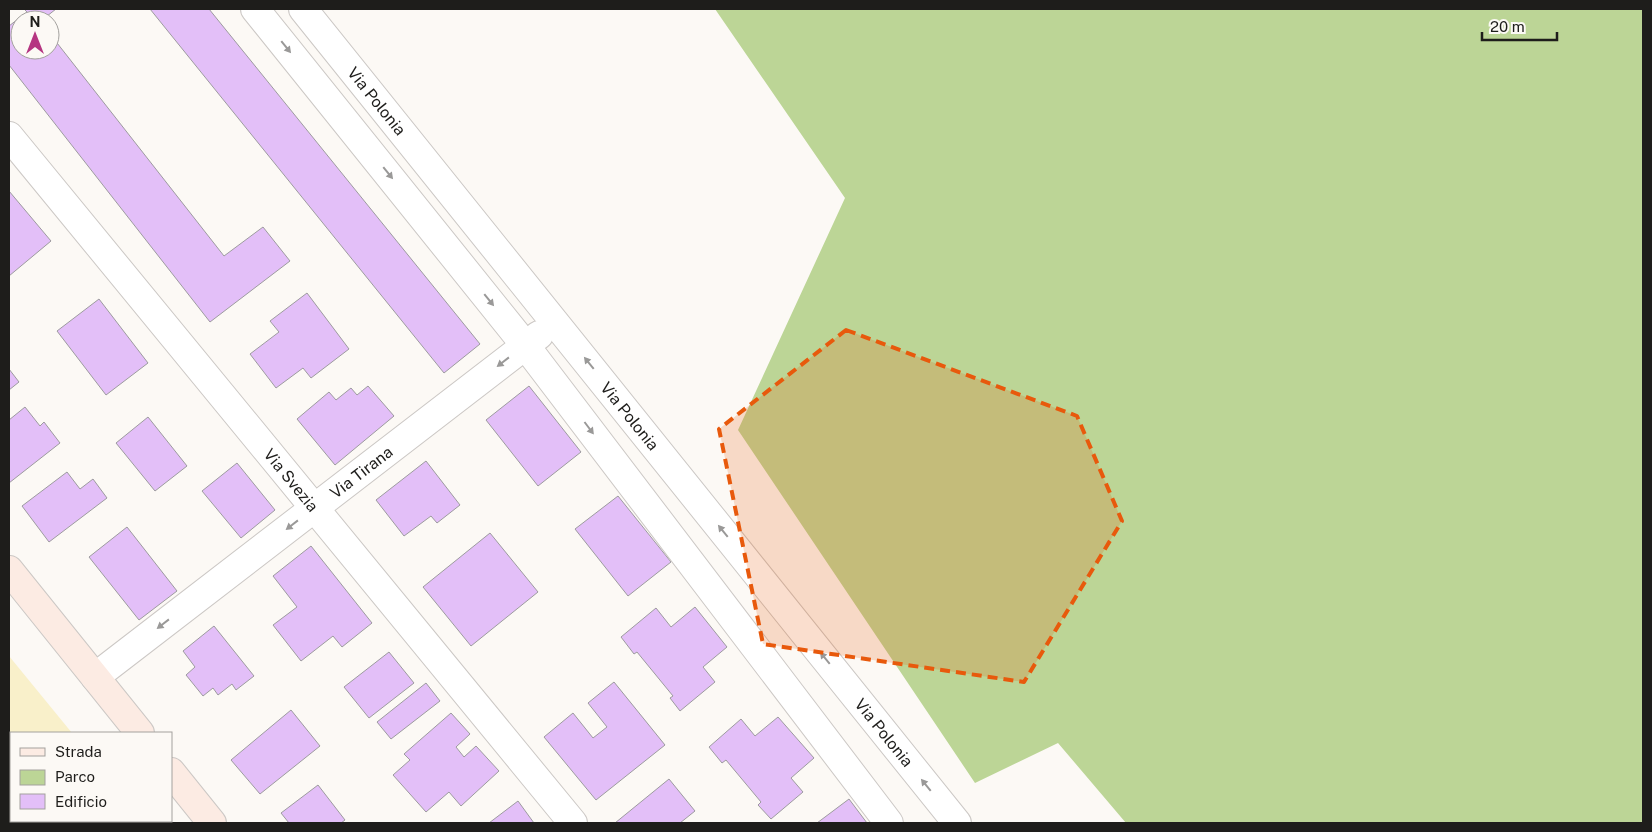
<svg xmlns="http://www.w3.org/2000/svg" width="1652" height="832" viewBox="0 0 1652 832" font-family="'Public Sans',sans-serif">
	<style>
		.green { fill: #bcd596 }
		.sand { fill: #f9f0ca }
		.building { fill: #e3bff8; stroke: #9d9b9f }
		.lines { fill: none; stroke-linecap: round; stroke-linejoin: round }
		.minor-casing { stroke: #ccc8c5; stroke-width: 30 }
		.secondary-casing { stroke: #ccc8c5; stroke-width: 30 }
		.minor { stroke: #fff; stroke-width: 28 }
		.secondary { stroke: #fcebe3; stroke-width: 28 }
		.oneway { fill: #9a9998 }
		.marked { fill: #e8590c; fill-opacity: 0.2; stroke: #e8590c; stroke-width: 4; stroke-dasharray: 10 6; stroke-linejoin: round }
		.labels { text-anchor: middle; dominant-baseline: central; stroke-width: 4.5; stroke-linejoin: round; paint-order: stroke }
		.street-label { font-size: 16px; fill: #1e1d1b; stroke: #fcf9f5 }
	</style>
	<rect width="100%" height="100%" fill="#fcf9f5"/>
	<!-- green -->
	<path class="green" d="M715 9H1643V823H1126L1058 743 975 783 738 430 845 198Z"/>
	<!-- sand -->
	<path class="sand" d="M9 656 72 733H11V821H143L145 823H9Z"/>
	<!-- building -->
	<g class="building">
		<path d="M24 9H56L42 20H20V50H50V34L224 256 263 227 290 261 210 322 9 65V26L27 12Z"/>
		<path d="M150 9H209L480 344 444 373Z"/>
		<path d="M9 191 51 241 9 276Z"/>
		<path d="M307 293 349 349 311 378 303 368 276 388 250 354 279 332 270 321Z"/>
		<path d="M99 299 148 363 106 395 57 331Z"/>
		<path d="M9 369 19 382 9 390Z"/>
		<path d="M368 386 394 416 335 465 297 419 329 392 336 400 351 388 357 395Z"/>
		<path d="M529 386 581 452 538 486 486 420Z"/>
		<path d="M25 407 40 426 44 422 60 443 9 483V420Z"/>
		<path d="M148 417 187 466 155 491 116 443Z"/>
		<path d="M426 461 460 505 437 523 431 516 404 536 376 500Z"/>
		<path d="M237 463 275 510 241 538 202 491Z"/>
		<path d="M67 472 80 489 93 479 107 498 49 542 22 506Z"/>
		<path d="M618 496 671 562 628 596 575 529Z"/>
		<path d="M127 527 177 591 139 620 89 557Z"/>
		<path d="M490 533 538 592 471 646 423 587Z"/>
		<path d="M311 546 372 623 342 647 333 636 301 661 273 625 297 607 273 576Z"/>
		<path d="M695 607 727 647 703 667 715 682 680 711 670 698 673 696 637 652 634 654 621 637 656 608 671 627Z"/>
		<path d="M214 626 254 676 236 690 232 684 218 695 213 688 203 696 186 675 195 667 183 651Z"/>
		<path d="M389 652 414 683 369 718 344 687Z"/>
		<path d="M614 682 665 745 596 800 544 737 573 713 593 738 607 727 588 703Z"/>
		<path d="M426 683 440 701 391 739 377 722Z"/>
		<path d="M291 710 320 746 260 794 231 760Z"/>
		<path d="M451 713 470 734 456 747 464 757 476 746 499 771 461 806 449 792 426 812 393 775 410 760 404 754Z"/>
		<path d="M778 717 814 758 791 778 803 792 771 819 758 805 761 802 726 760 722 763 709 747 741 719 755 736Z"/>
		<path d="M669 779 695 811 680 823H615Z"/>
		<path d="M318 785 345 820 341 823H289L281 813Z"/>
		<path d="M849 799 867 823H817Z"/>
		<path d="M518 801 534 823H489Z"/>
	</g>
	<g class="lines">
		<!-- minor casing -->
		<g class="minor-casing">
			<g id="minor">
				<path d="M255 9 525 345 889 823"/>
				<path id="s1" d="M303 9 957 823"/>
				<path id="s2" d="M9 136 573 823"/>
				<path id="s3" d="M95 677 539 335"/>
			</g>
		</g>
		<!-- secondary casing -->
		<g class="secondary-casing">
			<g id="secondary">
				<path d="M9 570 140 733"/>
				<path d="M171 772 212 823"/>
			</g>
		</g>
		<!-- minor -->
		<use href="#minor" class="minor"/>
		<!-- secondary -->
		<use href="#secondary" class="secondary"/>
	</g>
	<!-- one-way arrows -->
	<defs><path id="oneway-solid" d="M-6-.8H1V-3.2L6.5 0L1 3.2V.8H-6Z" transform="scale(1.25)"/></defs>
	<g class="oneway">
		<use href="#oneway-solid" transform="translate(286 47) rotate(51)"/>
		<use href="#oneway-solid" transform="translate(388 173) rotate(51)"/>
		<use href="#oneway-solid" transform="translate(489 300) rotate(51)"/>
		<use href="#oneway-solid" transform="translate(503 362) rotate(142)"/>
		<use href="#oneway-solid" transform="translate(589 363) rotate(-129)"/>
		<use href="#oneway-solid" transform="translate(589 428) rotate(53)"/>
		<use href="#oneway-solid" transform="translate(292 525) rotate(142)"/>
		<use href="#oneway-solid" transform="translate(723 531) rotate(-129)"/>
		<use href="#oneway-solid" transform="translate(163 624) rotate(142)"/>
		<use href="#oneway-solid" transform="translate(825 658) rotate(-129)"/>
		<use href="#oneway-solid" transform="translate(926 785) rotate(-129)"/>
	</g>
	<!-- marked area -->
	<path class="marked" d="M846 330 1077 416 1122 521 1024 682 763 644 719 429Z"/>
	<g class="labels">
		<!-- street labels -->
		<g class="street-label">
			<text stroke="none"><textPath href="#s1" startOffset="118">Via Polonia</textPath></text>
			<text stroke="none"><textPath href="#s1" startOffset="522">Via Polonia</textPath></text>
			<text stroke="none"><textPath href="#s3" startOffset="336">Via Tirana</textPath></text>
			<text stroke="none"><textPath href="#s2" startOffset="445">Via Svezia</textPath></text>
			<text stroke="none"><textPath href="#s1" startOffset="928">Via Polonia</textPath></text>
		</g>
	</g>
	<!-- border -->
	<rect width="1652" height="832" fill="none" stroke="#1e1d1b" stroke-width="20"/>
	<!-- legend -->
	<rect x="10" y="732" width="162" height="90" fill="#fcf9f5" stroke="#a3a19e"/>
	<rect x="20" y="748" width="25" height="8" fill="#fcebe3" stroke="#a3a19e"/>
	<text x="55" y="757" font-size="15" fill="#1e1d1b">Strada</text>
	<rect x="20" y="770" width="25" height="15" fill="#bcd596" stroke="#a3a19e"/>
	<text x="55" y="782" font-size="15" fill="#1e1d1b">Parco</text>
	<rect x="20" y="794" width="25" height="15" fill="#e3bff8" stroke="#a3a19e"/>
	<text x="55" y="807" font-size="15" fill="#1e1d1b">Edificio</text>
	<!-- north arrow -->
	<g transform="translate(35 35)"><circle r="24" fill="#fcf9f5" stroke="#a3a19e"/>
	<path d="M0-4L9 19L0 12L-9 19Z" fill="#b53581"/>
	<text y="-8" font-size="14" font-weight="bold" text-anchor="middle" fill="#1e1d1b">N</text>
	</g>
	<!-- scale -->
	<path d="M1482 32v8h75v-8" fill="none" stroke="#1e1d1b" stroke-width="2.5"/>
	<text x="1490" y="32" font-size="15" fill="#1e1d1b" stroke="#fcf9f5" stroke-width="4" paint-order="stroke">20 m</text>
</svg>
